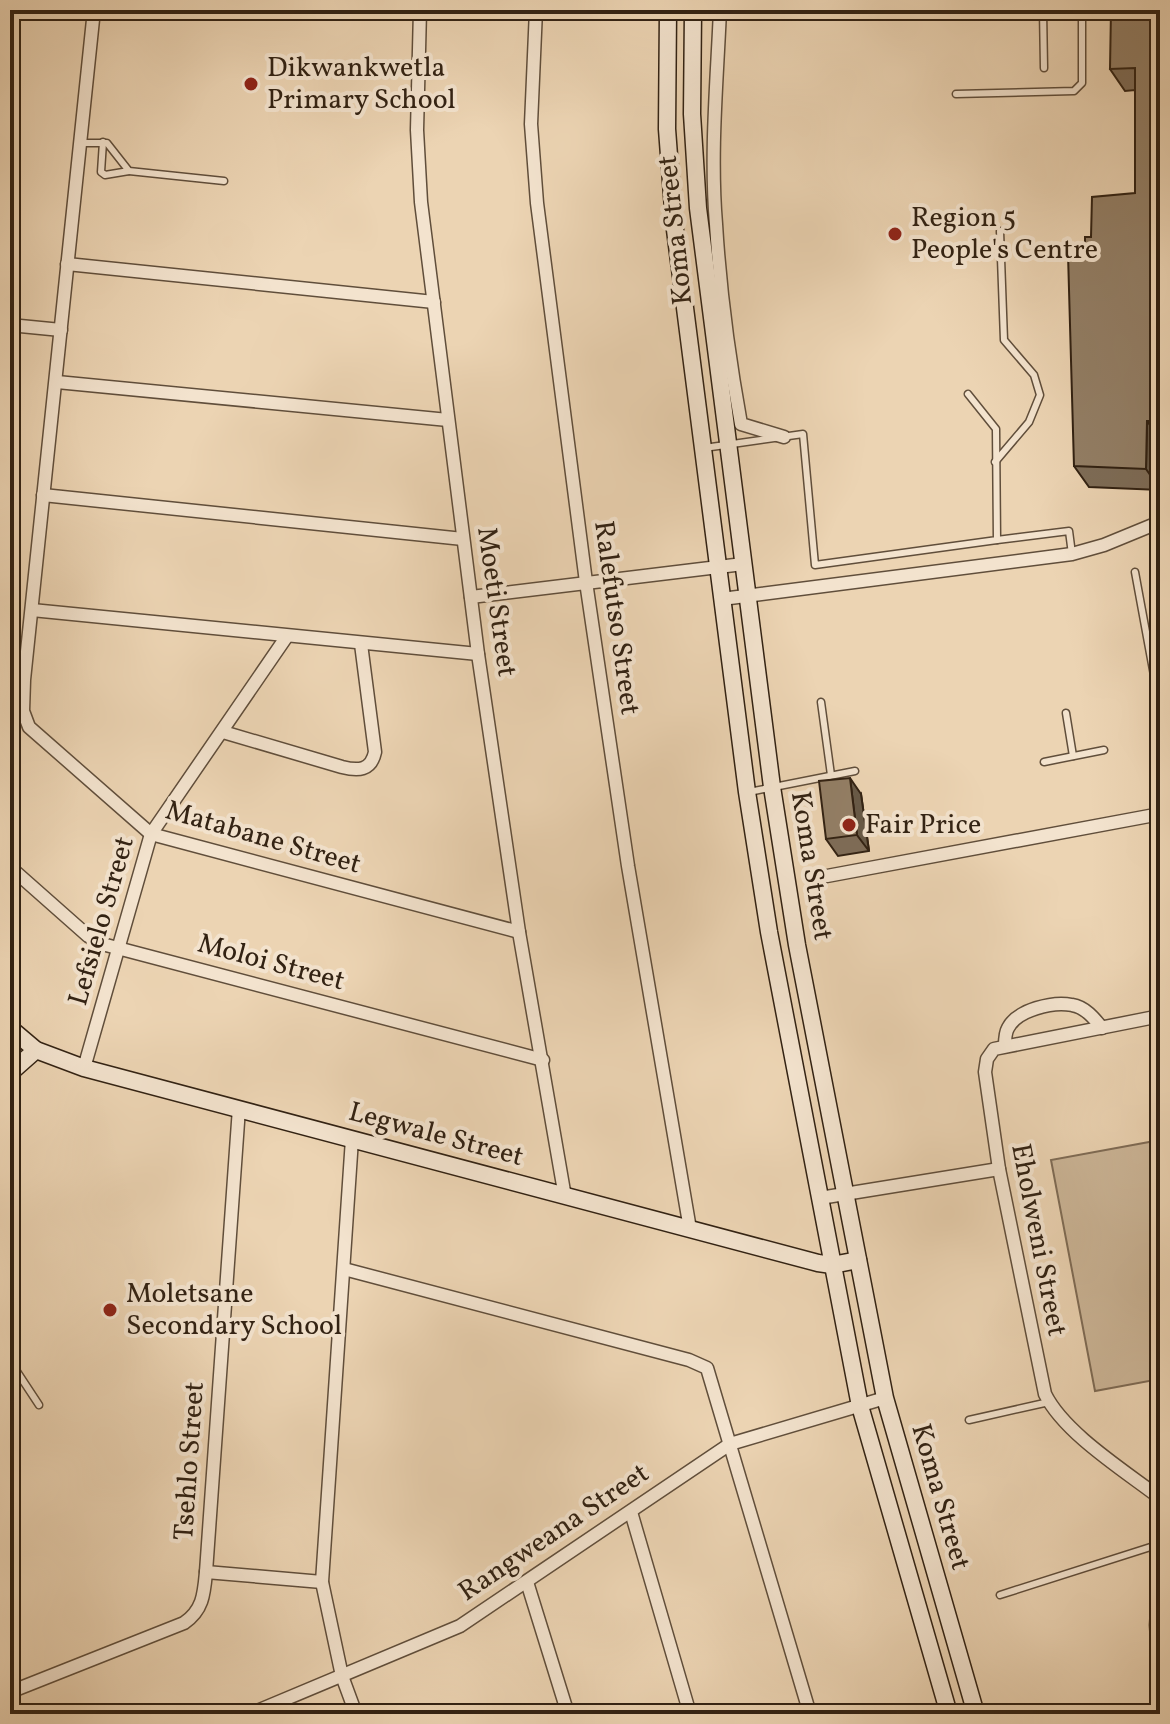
<svg xmlns="http://www.w3.org/2000/svg" width="1170" height="1724" viewBox="0 0 1170 1724" font-family="Vollkorn,serif">
	<style>
		.green { fill: #ccb698; stroke: #7f6c56; stroke-width: 2 }
		.lines { fill: none; stroke-linecap: round; stroke-linejoin: round }
		.lane-casing { stroke: #604e3b; stroke-width: 9 }
		.street-casing { stroke: #604e3b; stroke-width: 15 }
		.secondary-casing { stroke: #322213; stroke-width: 19 }
		.lane { stroke: #f3e3ce; stroke-width: 6 }
		.street { stroke: #f3e3ce; stroke-width: 12 }
		.secondary { stroke: #f3e3ce; stroke-width: 16 }
		.wall { fill: #7e6d58; stroke: #322213; stroke-width: 2 }
		.shaded-wall { fill: #675947; stroke: #322213; stroke-width: 2 }
		.building { fill: #937f66; stroke: #322213; stroke-width: 2 }
		.poi-dot { fill: #8f2418; stroke: #f3e3ce; stroke-width: 3 }
		.labels { text-anchor: middle; dominant-baseline: central; stroke-width: 8; stroke-linejoin: round; paint-order: stroke }
		.poi-label { font-size: 28px; fill: #322213; stroke: #f3e3ce; text-anchor: start }
		.street-label { font-size: 28px; fill: #322213; stroke: #f3e3ce }
	</style>
	<rect width="100%" height="100%" fill="#ecd4b3"/>
	<filter id="stains"><feTurbulence type="fractalNoise" baseFrequency=".0025" numOctaves="4"/><feColorMatrix values="0 0 0 0 .2 0 0 0 0 .09 0 0 0 0 .02 0 0 0 .5 -.17"/></filter>
	<radialGradient id="worn" r=".72"><stop offset=".6" stop-color="#630" stop-opacity="0"/><stop offset="1" stop-color="#630" stop-opacity=".3"/></radialGradient>
	<!-- green -->
	<path class="green" d="M1160 1140V1379L1095 1391 1051 1160Z"/>
	<g class="lines">
		<!-- lane casing -->
		<g class="lane-casing">
			<g id="lane">
				<path d="M1043 10 1044 68"/>
				<path d="M956 94 1074 91 1082 83V10"/>
				<path d="M103 142 101 172 105 175 129 171"/>
				<path d="M80 143H107L129 171 224 181"/>
				<path d="M704 448 803 434 815 565 997 540 996 429 968 394"/>
				<path d="M995 462 1029 422 1040 395 1034 375 1004 340 1000 231"/>
				<path d="M997 540 1069 531 1072 554"/>
				<path d="M1135 572 1160 708"/>
				<path d="M821 702 831 775"/>
				<path d="M1066 713 1073 756"/>
				<path d="M1044 762 1104 750"/>
				<path d="M749 792 855 771"/>
				<path d="M10 1361 39 1405"/>
				<path d="M969 1420 1049 1402"/>
				<path d="M1000 1595 1160 1544"/>
				<path d="M1160 1599C1151 1616 1151 1634 1160 1651"/>
			</g>
		</g>
		<!-- street casing -->
		<g class="street-casing">
			<g id="street">
				<path d="M94 10 24 680 23 711 29 727 151 834 519 932"/>
				<path d="M420 10 417 130 421 202 478 654 519 932 565 1197"/>
				<path d="M536 10 531 124 537 203 586 582 628 866 690 1229"/>
				<path d="M720 10C717 81 710 153 716 224 720 291 729 358 741 424L784 437"/>
				<path d="M67 264 434 302"/>
				<path d="M10 325 61 330"/>
				<path d="M57 382 448 420"/>
				<path d="M43 495 463 539"/>
				<path d="M471 597 743 564"/>
				<path d="M722 599 1072 554 1104 545 1160 522"/>
				<path d="M32 610 478 654"/>
				<path d="M223 732 342 767C358 771 371 771 375 752L361 644"/>
				<path d="M10 867 88 936 106 945 543 1060"/>
				<path d="M827 876 1160 814"/>
				<path d="M1160 1016 994 1049 987 1059 985 1072 999 1169 1045 1394C1064 1433 1125 1471 1160 1498"/>
				<path d="M1005 1046C1005 1040 1005 1033 1008 1028 1017 1010 1053 1001 1072 1005 1085 1007 1094 1018 1102 1028"/>
				<path d="M84 1068 151 834 287 636"/>
				<path d="M352 1139 322 1582 342 1676 356 1714"/>
				<path d="M820 1198 999 1169"/>
				<path d="M344 1269 689 1360 707 1368 810 1714"/>
				<path d="M631 1512 690 1714"/>
				<path d="M206 1572 322 1582"/>
				<path d="M527 1582 568 1714"/>
				<path d="M10 1692 184 1623C203 1610 204 1594 206 1572L239 1108"/>
				<path d="M250 1714 460 1626 730 1444 885 1398"/>
			</g>
		</g>
		<!-- secondary casing -->
		<g class="secondary-casing">
			<g id="secondary">
				<path d="M668 10 667 129 674 222 747 792 769 932 860 1406 949 1714"/>
				<path d="M693 10 692 114 698 208 772 787 797 945 885 1398 976 1714"/>
				<path d="M10 1028 36 1050 84 1068 818 1263 832 1265 858 1260"/>
				<path d="M10 1073 36 1050"/>
			</g>
		</g>
		<!-- lane -->
		<use href="#lane" class="lane"/>
		<!-- street -->
		<use href="#street" class="street"/>
		<!-- secondary -->
		<use href="#secondary" class="secondary"/>
	</g>
	<!-- wall -->
	<g class="wall">
		<path d="M1160 10V490L1089 487 1074 466 1085 253 1091 237 1135 193V90L1125 91 1110 69Z"/>
		<path d="M861 794 869 851 838 856 826 839Z"/>
	</g>
	<!-- shaded-wall -->
	<g class="shaded-wall">
		<path d="M1147 421 1160 439V489L1146 469Z"/>
		<path d="M850 778 861 794 869 851 857 835Z"/>
	</g>
	<!-- building -->
	<g class="building">
		<path d="M1111 10H1160V421H1147L1146 469 1074 466 1068 254 1085 253V237H1091L1092 197 1135 193V68L1110 69Z"/>
		<path d="M850 778 857 835 826 839 819 781Z"/>
	</g>
	<!-- markers -->
	<g class="poi-dot">
		<circle cx="251" cy="84" r="8"/>
		<circle cx="895" cy="234" r="8"/>
		<circle cx="849" cy="825" r="8"/>
		<circle cx="110" cy="1310" r="8"/>
	</g>
	<g class="labels">
		<!-- poi labels -->
		<g class="poi-label">
			<text x="267" y="68">Dikwankwetla<tspan x="267" dy="32">Primary School</tspan></text>
			<text x="911" y="218">Region 5<tspan x="911" dy="32">People's Centre</tspan></text>
			<text x="865" y="825">Fair Price</text>
			<text x="126" y="1294">Moletsane<tspan x="126" dy="32">Secondary School</tspan></text>
		</g>
		<!-- street labels -->
		<g class="street-label">
			<text transform="translate(676 230) rotate(-96)">Koma Street</text>
			<text transform="translate(496 602) rotate(82)">Moeti Street</text>
			<text transform="translate(616 618) rotate(82)">Ralefutso Street</text>
			<text transform="translate(263 838) rotate(16)">Matabane Street</text>
			<text transform="translate(811 866) rotate(81)">Koma Street</text>
			<text transform="translate(102 921) rotate(-74)">Lefsielo Street</text>
			<text transform="translate(271 963) rotate(15)">Moloi Street</text>
			<text transform="translate(436 1135) rotate(15)">Legwale Street</text>
			<text transform="translate(1038 1240) rotate(79)">Eholweni Street</text>
			<text transform="translate(190 1461) rotate(-86)">Tsehlo Street</text>
			<text transform="translate(940 1497) rotate(74)">Koma Street</text>
			<text transform="translate(554 1533) rotate(-34)">Rangweana Street</text>
		</g>
	</g>
	<!-- margin -->
	<rect width="1170" height="1724" fill="none" stroke="#ecd4b3" stroke-width="40"/>
	<rect x="12" y="12" width="1146" height="1700" fill="none" stroke="#322213" stroke-width="4"/>
	<rect x="20" y="20" width="1130" height="1684" fill="none" stroke="#322213" stroke-width="2"/>
	<rect width="100%" height="100%" filter="url(#stains)"/>
	<rect width="100%" height="100%" fill="url(#worn)"/>
</svg>
